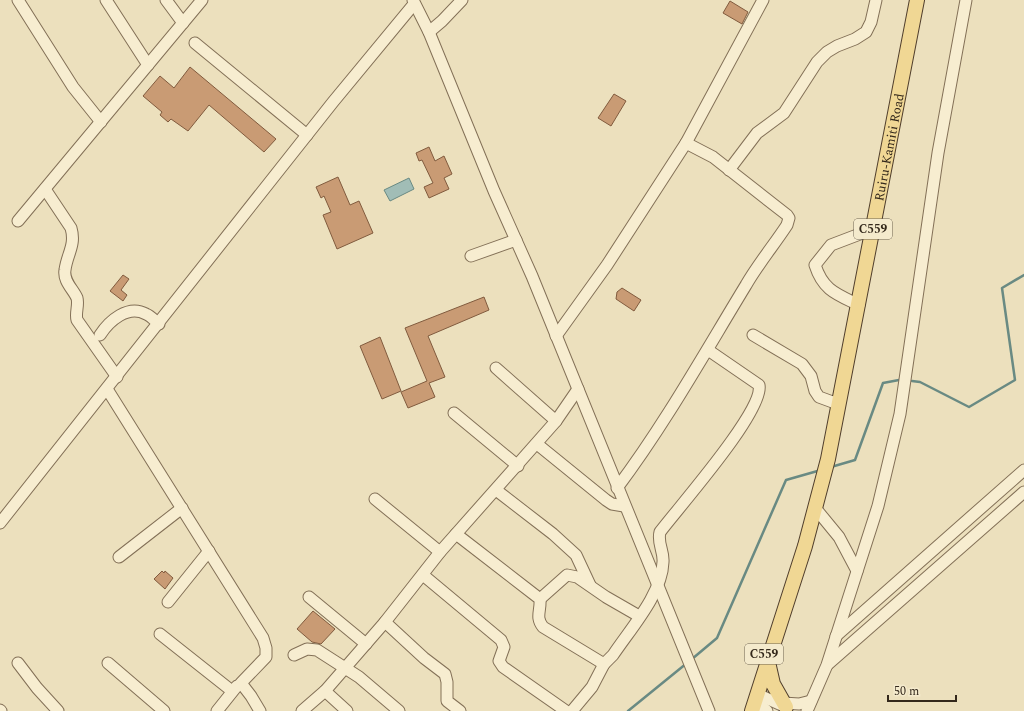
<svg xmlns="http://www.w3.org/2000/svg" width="1024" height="711" viewBox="0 0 1024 711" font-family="Spectral,serif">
<rect width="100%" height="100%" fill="#ece0bd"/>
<polygon fill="#a1bdb6" stroke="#698a83" points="409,178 414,189 390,201 384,190"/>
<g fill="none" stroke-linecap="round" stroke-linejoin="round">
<g stroke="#698a83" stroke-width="2.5">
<polyline points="912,381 920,382 969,407 1015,380 1002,288 1024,275"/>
<polyline points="831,467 855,460 883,383 899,380"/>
<polyline points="692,659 717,638 786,480 821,470"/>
<polyline points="628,711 687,663"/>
</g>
</g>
<g fill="#c99b74" stroke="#815b3e">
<polygon points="730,1 748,12 742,24 723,13"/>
<polygon points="190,67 276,139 264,152 209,105 188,131 171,119 168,122 160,115 162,112 143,96 160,76 174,88"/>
<polygon points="614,94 626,101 611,126 598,118"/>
<polygon points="429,147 435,161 444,156 452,174 444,178 449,189 429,198 424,187 433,183 422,160 419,161 416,153"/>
<polygon points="338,177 350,205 359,201 373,233 337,249 323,215 331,212 324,196 321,198 316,187"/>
<polygon points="123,275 129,279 121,290 127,295 123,301 110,291"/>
<polygon points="622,288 641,300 634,311 616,299 617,292"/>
<polygon points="484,297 489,310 428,336 445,377 429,383 435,397 408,408 401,392 427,381 405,328"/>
<polygon points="380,337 401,391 382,399 360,346"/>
<polygon points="162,571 164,573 165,571 173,578 165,589 154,579"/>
<polygon points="313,611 335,629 321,644 312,642 297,629"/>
</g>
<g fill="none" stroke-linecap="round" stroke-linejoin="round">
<defs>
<g id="minor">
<polyline points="18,0 73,87 101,122"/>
<polyline points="106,0 148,65"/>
<polyline points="166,0 183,23"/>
<polyline points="413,0 429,32 494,191 532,276 709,711"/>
<polyline points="429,32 442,21 462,0"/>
<polyline points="195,43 307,135"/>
<polyline points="686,143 763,0"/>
<polyline points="729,170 757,133 784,113 817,62 827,52 837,46 855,39 866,32 871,22 876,0"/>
<path d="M45 189 71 228C76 245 67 254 65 270 63 281 73 289 77 298 79 305 75 313 77 320L117 377"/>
<polyline points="18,221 202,0"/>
<polyline points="471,256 516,240"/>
<path d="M859 305C836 294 823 290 815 265L831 245 873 229"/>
<path d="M100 335C109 321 128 304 146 314 151 316 155 321 159 324"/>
<polyline points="753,335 802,364 811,376 815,391 819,397 838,404"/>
<path d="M556 336 607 265 686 143 713 157 787 215 789 218 787 225C774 245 758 264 746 285 704 354 665 424 617 488"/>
<polyline points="496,368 556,421"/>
<polyline points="107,389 263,638 266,648 266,657 241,683 251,696 260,711"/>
<polyline points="454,413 518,466"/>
<polyline points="537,444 606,500 612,504 624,506"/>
<polyline points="496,490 553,534 576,555 590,585"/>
<polyline points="375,499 440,552"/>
<polyline points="816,509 839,537 857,571"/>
<polyline points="0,523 333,102 414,4"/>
<path d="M456 534 540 599C541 611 535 617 543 627L604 664 613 655C631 628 662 594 663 562 664 551 657 543 660 532 678 508 765 410 759 385L708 350"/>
<polyline points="119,557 182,508"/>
<polyline points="423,575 501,640 504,647 499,661 503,667 566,711"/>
<polyline points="309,597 366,644"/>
<polyline points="540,599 567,575 577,577 606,597 639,616"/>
<polyline points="168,602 209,551"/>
<polyline points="385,622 424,658 445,674 447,682 447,701 460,711"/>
<polyline points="160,634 232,691"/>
<polyline points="836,636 1024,470"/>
<polyline points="294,655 307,649 317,650 359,677 399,711"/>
<polyline points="18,663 37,688 58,711"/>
<polyline points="108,663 164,711"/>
<polyline points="828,664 1024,492"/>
<polyline points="325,691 347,711"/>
<polyline points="757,694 786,707"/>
<polyline points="755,700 767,711"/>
<polyline points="783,703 799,704 811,701"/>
<polyline points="0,710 1,711"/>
<polyline points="217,711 237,686"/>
<polyline points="302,711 325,691 385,622 440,552 556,421 578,389"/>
<polyline points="572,711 592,687 604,664"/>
<polyline points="807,711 827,665 878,506 900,414 938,153 966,0"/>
</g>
<g id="major">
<polyline points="768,662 773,684 786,707"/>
<path id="s1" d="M752 711 805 546 828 459 917 0"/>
</g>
</defs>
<use href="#minor" stroke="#837057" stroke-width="13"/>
<use href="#major" stroke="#503e2c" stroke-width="16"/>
<use href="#minor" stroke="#f7edd0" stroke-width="11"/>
<use href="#major" stroke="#f0d794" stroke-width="14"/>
</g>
<g text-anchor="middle" stroke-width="3" stroke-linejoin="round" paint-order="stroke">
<g fill="#f4eacc" stroke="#6d6250" stroke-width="1">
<rect x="854" y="219" width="38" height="20" rx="3"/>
<rect x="745" y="644" width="38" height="20" rx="3"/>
</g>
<g font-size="12" font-weight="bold" fill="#33281b">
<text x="873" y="233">C559</text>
<text x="764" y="658">C559</text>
</g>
<g font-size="13" fill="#33281b" stroke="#f4eacc">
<text dy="5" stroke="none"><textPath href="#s1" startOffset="581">Ruiru-Kamiti Road</textPath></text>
</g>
</g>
<path d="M888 695v6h68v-6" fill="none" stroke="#33281b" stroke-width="2"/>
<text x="894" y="695" font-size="12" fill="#33281b" stroke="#f4eacc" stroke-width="3" paint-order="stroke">50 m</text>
</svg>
